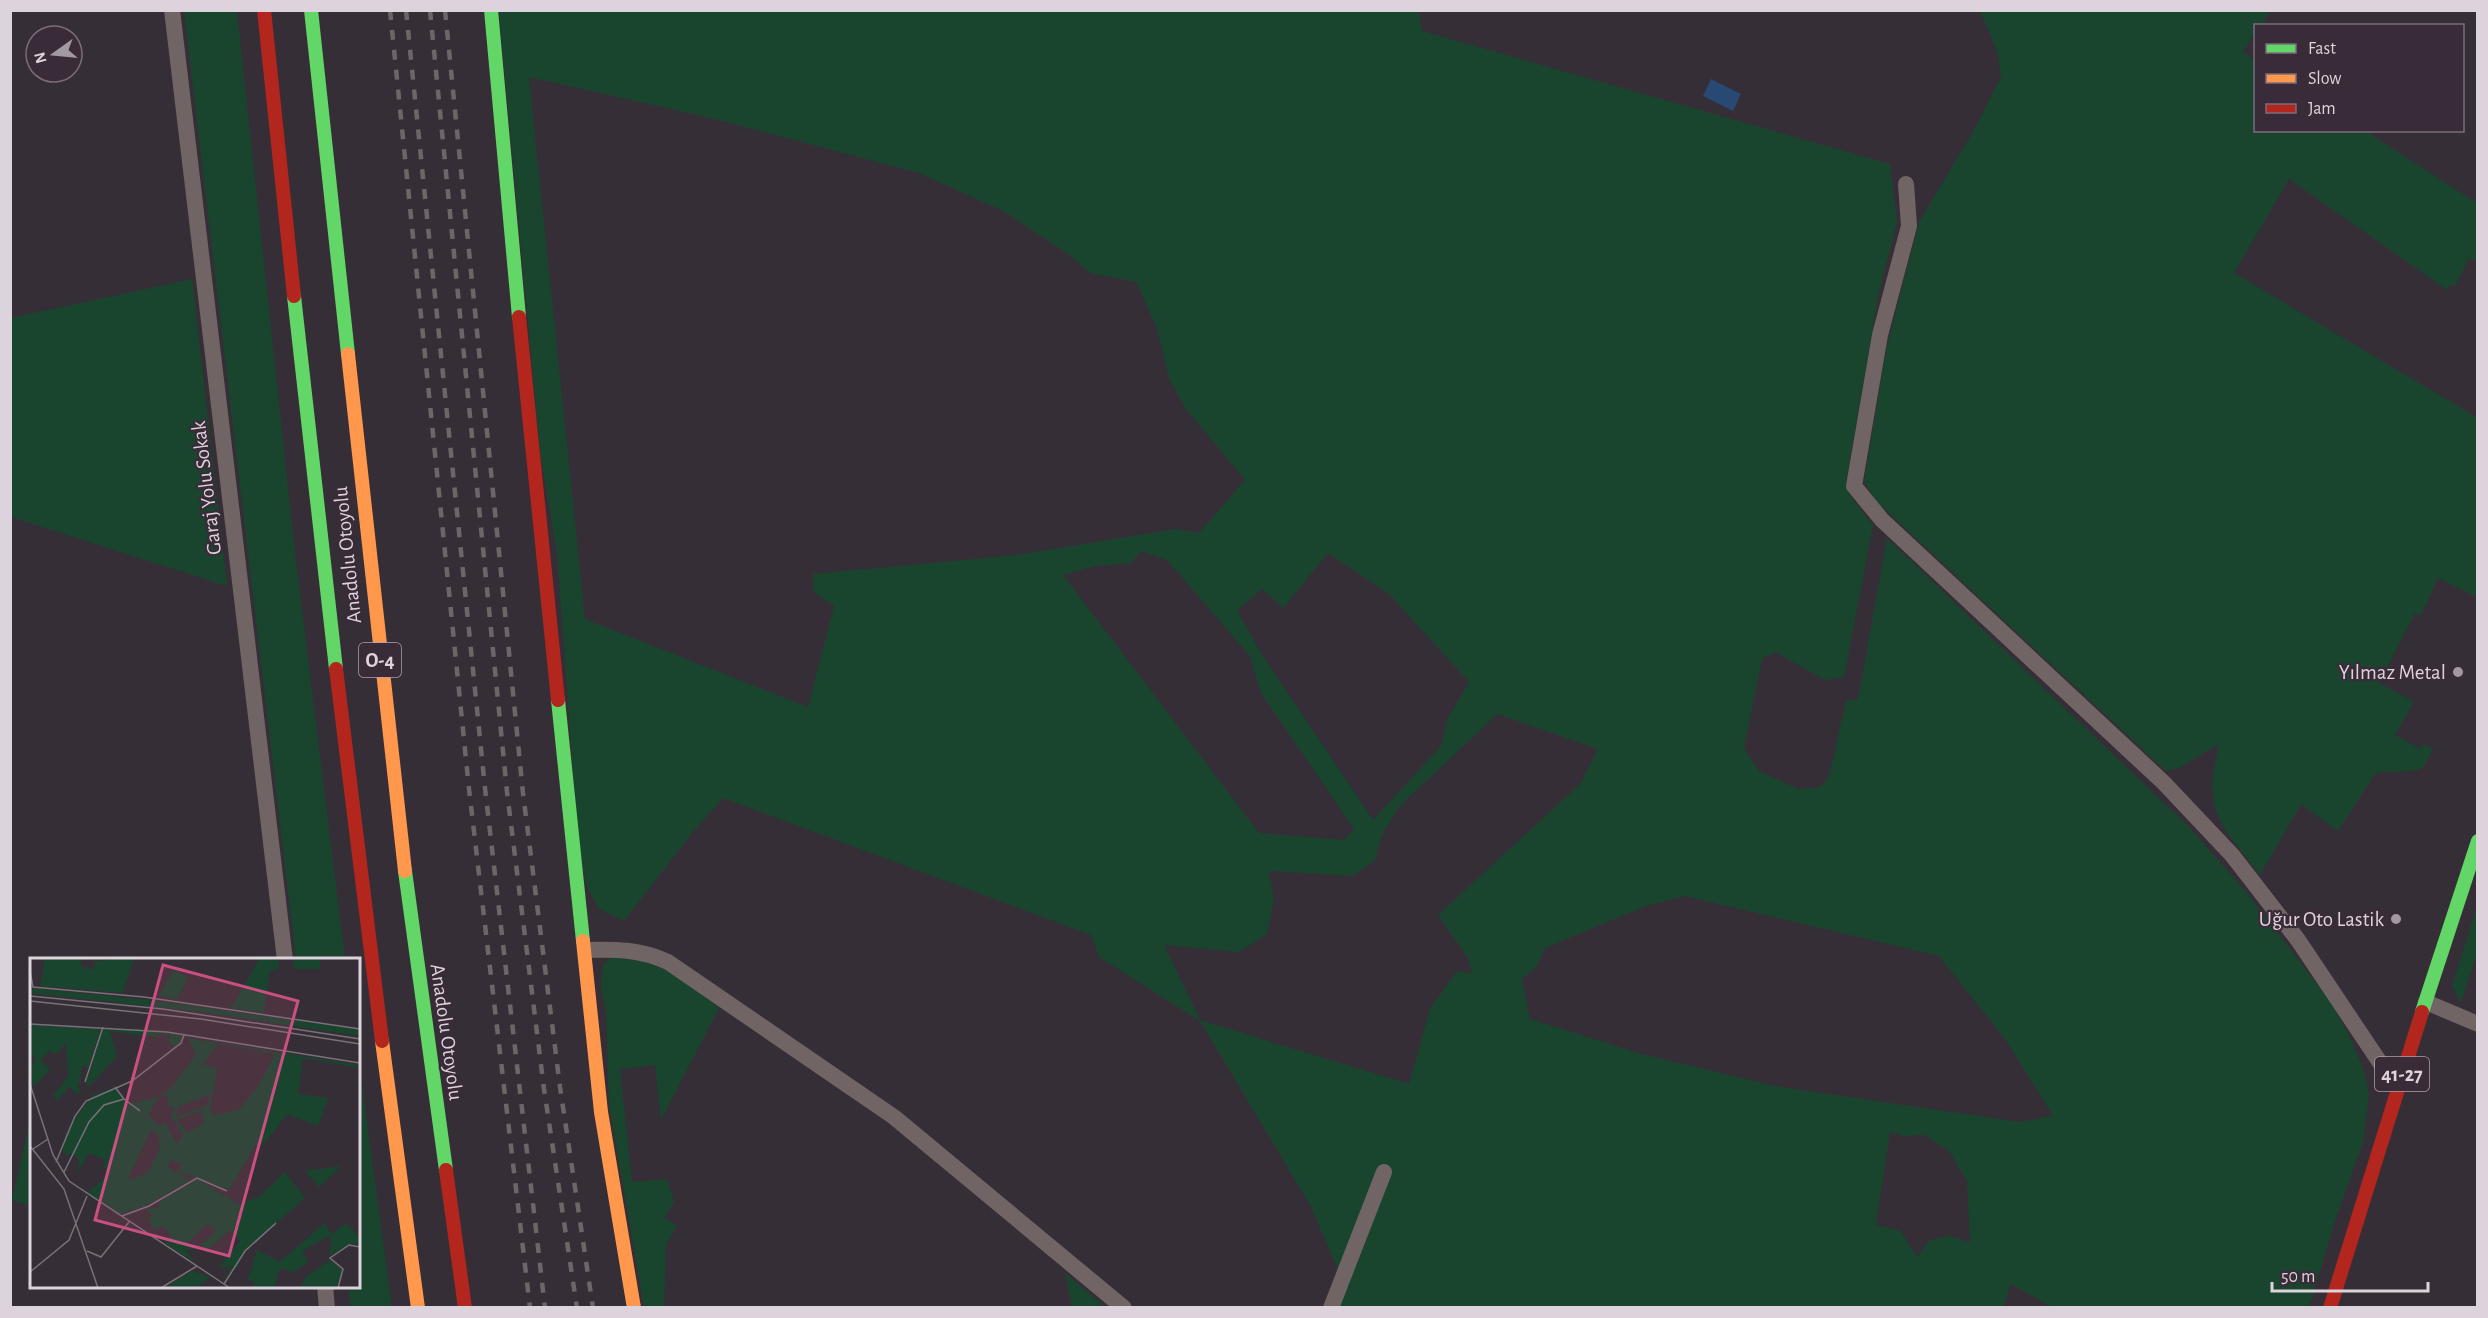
<svg xmlns="http://www.w3.org/2000/svg" width="2488" height="1318" viewBox="0 0 2488 1318" font-family="'Alegreya Sans',sans-serif">
<rect width="100%" height="100%" fill="#362e36"/>
<g fill="#19452f" fill-rule="evenodd">
<polygon points="184,11 237,11 295,553 345,959 296,959"/>
<path d="M499 11H1419L1422 31 1890 164 1897 222 1879 292 1846 481 1851 497 1873 525 1844 677 1825 680 1775 652 1762 659 1744 748 1759 771 1799 789 1820 787 1829 777 1846 701 1858 699 1887 538 2187 825 2244 889 2329 1000 2349 1035 2364 1070 2369 1094 2363 1142 2335 1221 2309 1307H2052L2011 1284 2003 1308 1331 1307 1343 1281 1310 1205 1200 1021 1099 957 1091 935 723 798 692 833 624 921 599 909 587 887 578 840 557 553 540 451ZM529 77 719 120 919 173 1005 212 1068 254 1090 273 1136 282 1157 328 1169 379 1186 409 1245 480 1199 533 1176 529 1017 555 813 574V591L834 606 808 707 585 619ZM1141 551 1167 560 1250 656 1261 693 1354 829 1344 840 1259 833 1063 575 1095 566 1131 563ZM1328 553 1389 594 1469 682 1447 720 1441 746 1373 820 1261 653 1237 610 1262 589 1283 608ZM1497 714 1598 749 1580 784 1438 915 1468 958 1472 973 1457 971 1430 1009 1409 1084 1200 1020 1164 945 1239 952 1267 934 1274 900 1269 871 1353 876 1375 860 1382 835 1399 807ZM1685 896 1939 956 2005 1039 2053 1116 2020 1122 1775 1086 1642 1054 1530 1019 1522 979 1537 966 1545 948 1646 906ZM1890 1132 1903 1136 1924 1135 1949 1151 1967 1181 1970 1242 1949 1236 1930 1240 1917 1257 1901 1231 1876 1225Z"/>
<path d="M1980 11H2271L2261 25 2256 26 2255 33 2243 52 2255 60 2256 130 2365 131 2477 203V262L2469 258 2455 286 2450 284 2447 290 2289 179 2234 273 2478 418 2477 597 2438 578 2421 615 2415 613 2379 683 2414 702 2395 735 2420 749 2423 744 2433 749 2423 768C2408 774 2391 769 2375 774L2338 831 2301 804 2260 875C2220 823 2202 813 2219 745 2197 754 2190 767 2166 771L1877 502 1864 481 1887 346 1919 222 1974 130 2001 77 1997 51Z"/>
<polygon points="192,279 227,586 11,517 11,318"/>
<polygon points="2477,906 2477,953 2461,1002 2452,986"/>
<polygon points="632,957 672,972 719,1008 661,1120 655,1065 620,1069 632,1182 667,1179 674,1202 664,1217 677,1226 666,1244 664,1307 644,1307 609,1104 606,1010 601,988 602,966 611,958"/>
<polygon points="359,1060 362,1087 392,1307 351,1307 348,1287 358,1286"/>
<polygon points="31,1117 31,1206 12,1200"/>
<polygon points="1065,1273 1105,1307 1072,1307"/>
</g>
<polygon fill="#294975" points="1711,79 1741,94 1733,111 1703,96"/>
<g fill="none" stroke-linecap="round" stroke-linejoin="round">
<g stroke="#706564" stroke-width="16">
<polyline points="172,10 285,960"/>
<polyline points="1906,184 1909,226 1880,335 1854,486 1882,520 2164,783 2232,855 2298,940 2397,1088"/>
<path d="M585 950C615 949 640 949 668 962L894 1117 1124 1308"/>
<polyline points="2426,1002 2478,1024"/>
<polyline points="325,1286 327,1308"/>
<polyline points="1331,1308 1384,1172"/>
</g>
<g stroke="#63d668" stroke-width="14">
<polyline points="311,10 348,354"/>
<polyline points="491,10 519,317"/>
<polyline points="294,296 336,669"/>
<polyline points="558,700 583,941"/>
<polyline points="405,871 446,1170"/>
<polyline points="2422,1012 2478,841"/>
</g>
<g stroke="#ff974d" stroke-width="14">
<polyline points="348,354 405,871"/>
<polyline points="583,941 601,1112 634,1308"/>
<polyline points="382,1041 418,1308"/>
</g>
<g stroke="#b3261e" stroke-width="14">
<polyline points="264,10 294,296"/>
<polyline points="519,317 558,700"/>
<polyline points="336,669 382,1041"/>
<polyline points="446,1170 465,1308"/>
<polyline points="2330,1308 2422,1012"/>
</g>
<g stroke="#6d6567" stroke-width="4.5" stroke-dasharray="10 10" stroke-linecap="butt">
<polyline points="390,10 469,789 530,1308"/>
<polyline points="406,10 485,788 545,1308"/>
<polyline points="430,10 507,792 544,1089 577,1308"/>
<polyline points="445,10 523,793 560,1087 593,1308"/>
</g>
</g>
<g fill="#a399a2" stroke="#3a2b39" stroke-width="2">
<circle cx="2458" cy="672" r="6"/>
<circle cx="2396" cy="919" r="6"/>
</g>
<g text-anchor="middle" stroke-width="4.5" stroke-linejoin="round" paint-order="stroke">
<g fill="#3a2b39" stroke="#aca1ab" stroke-width="1.5">
<rect x="359" y="643" width="42" height="34" rx="4.5"/>
<rect x="2375" y="1057" width="54" height="34" rx="4.5"/>
</g>
<g font-size="20" font-weight="bold" fill="#ddd3dc">
<text x="380" y="667">O-4</text>
<text x="2402" y="1081">41-27</text>
</g>
<g font-size="21" fill="#ddd3dc" stroke="#3a2b39">
<text transform="translate(206 488) rotate(-97)" y="7">Garaj Yolu Sokak</text>
<text transform="translate(347 555) rotate(-96)" y="7">Anadolu Otoyolu</text>
<text transform="translate(447 1032) rotate(82)" y="7">Anadolu Otoyolu</text>
</g>
<g font-size="21" fill="#ddd3dc" stroke="#3a2b39" text-anchor="end">
<text x="2446" y="679">Yılmaz Metal</text>
<text x="2384" y="926">Uğur Oto Lastik</text>
</g>
</g>
<g transform="translate(30 958)">
<rect width="330" height="330" fill="#362e36"/>
<path d="M15 0H52L51 8 64 12 65 3 104 0 93 35 10 28ZM230 0H249L248 11 240 12 234 55 201 50ZM263 0H290V11H264ZM144 12 158 19 147 42 129 37ZM3 30 144 45 330 72V78L171 54 0 35ZM0 67 71 71 58 110 53 108 50 114 53 115 48 121 52 122 47 129 52 133 48 136 39 129 27 142 23 138 38 118 36 85 27 96 19 93 11 102 20 112 3 129 0 106 5 105 4 98H0ZM73 70 138 75 152 78V82L145 89 135 80 140 81 141 77 130 76 126 79 80 73 87 98 59 129 56 125ZM158 80 330 107V110L273 100 268 136 298 140 288 168 257 156 235 185 225 188 199 232 148 213 152 206 140 202 138 209 161 222 115 248 91 256 57 235 81 214 73 209 76 202 59 195 48 215 49 201 40 195 37 198 31 190 40 167 63 137 85 129 100 146 130 138 142 129 166 96ZM188 86 245 96 225 133 208 152 185 157 180 151 187 111 173 106ZM139 137 137 147 144 150 141 158 153 177 147 186 135 165 128 167 118 157 130 138ZM180 137 178 147 146 159 148 149ZM171 153 174 164 158 175 146 162ZM121 172 128 176 130 191 117 215 97 223ZM311 208 289 229 275 213ZM255 214 275 240 215 292 208 308 192 322 202 309H189L210 283 201 272 176 293 171 286 186 273 178 265 157 285 162 286 164 291 155 292 166 305 135 285 141 277 133 268 124 272 118 260 122 257 116 251 130 249 129 244 167 221 208 246 229 239ZM294 265 302 276 316 265 329 279V287L320 286 300 298 301 277 272 293 278 304 263 314 250 310 244 330H222L224 324 218 322 227 292 250 304ZM300 302 312 312 307 330H269L277 318ZM162 313 180 319 166 330H135Z" fill="#19452f" fill-rule="evenodd"/>
<path fill="none" stroke="#797078" stroke-width="1.5" d="M0 13 3 29 114 39 330 71M0 38 133 51 330 81M0 43 171 61 330 86M0 66 137 74 330 105M55 124 73 69M0 126 23 197 39 223 200 330M94 141 110 153M0 188 34 231 68 330M3 191 18 181M26 204 45 158 56 143 102 123 151 85 154 77M34 214 59 164 74 147 94 141 85 129M92 258 119 248 167 220 197 233M57 293 71 299 99 264M0 314 39 282 57 238M194 326 215 293 246 265M131 330 167 308M308 330 313 311 300 300 319 287 330 289"/>
<path fill="#ca5082" fill-opacity="0.15" stroke="#ca5082" stroke-width="3" d="M133 7 268 43 199 298 65 262Z"/>
<rect width="330" height="330" fill="none" stroke="#ddd3dc" stroke-width="3"/>
</g>
<rect width="2488" height="1318" fill="none" stroke="#ddd3dc" stroke-width="24"/>
<rect x="2254" y="24" width="210" height="108" fill="#3a2b39" stroke="#7b6e7a" stroke-width="1.5"/>
<rect x="2266" y="44" width="30" height="9" fill="#63d668" stroke="#7b6e7a" stroke-width="1.5"/>
<text x="2308" y="54" font-size="18" fill="#ddd3dc">Fast</text>
<rect x="2266" y="74" width="30" height="9" fill="#ff974d" stroke="#7b6e7a" stroke-width="1.5"/>
<text x="2308" y="84" font-size="18" fill="#ddd3dc">Slow</text>
<rect x="2266" y="104" width="30" height="9" fill="#b3261e" stroke="#7b6e7a" stroke-width="1.5"/>
<text x="2308" y="114" font-size="18" fill="#ddd3dc">Jam</text>
<g transform="translate(54 54) rotate(255)"><circle r="28" fill="#3a2b39" stroke="#7b6e7a" stroke-width="1.5"/>
<path d="M0-4.5L10 22L0 15L-10 22Z" fill="#a399a2"/>
<text y="-9" font-size="16" font-weight="bold" text-anchor="middle" fill="#ddd3dc">N</text>
</g>
<path d="M2272 1282v9h156v-9" fill="none" stroke="#ddd3dc" stroke-width="3"/>
<text x="2281" y="1282" font-size="18" fill="#ddd3dc" stroke="#3a2b39" stroke-width="4.5" paint-order="stroke">50 m</text>
</svg>
